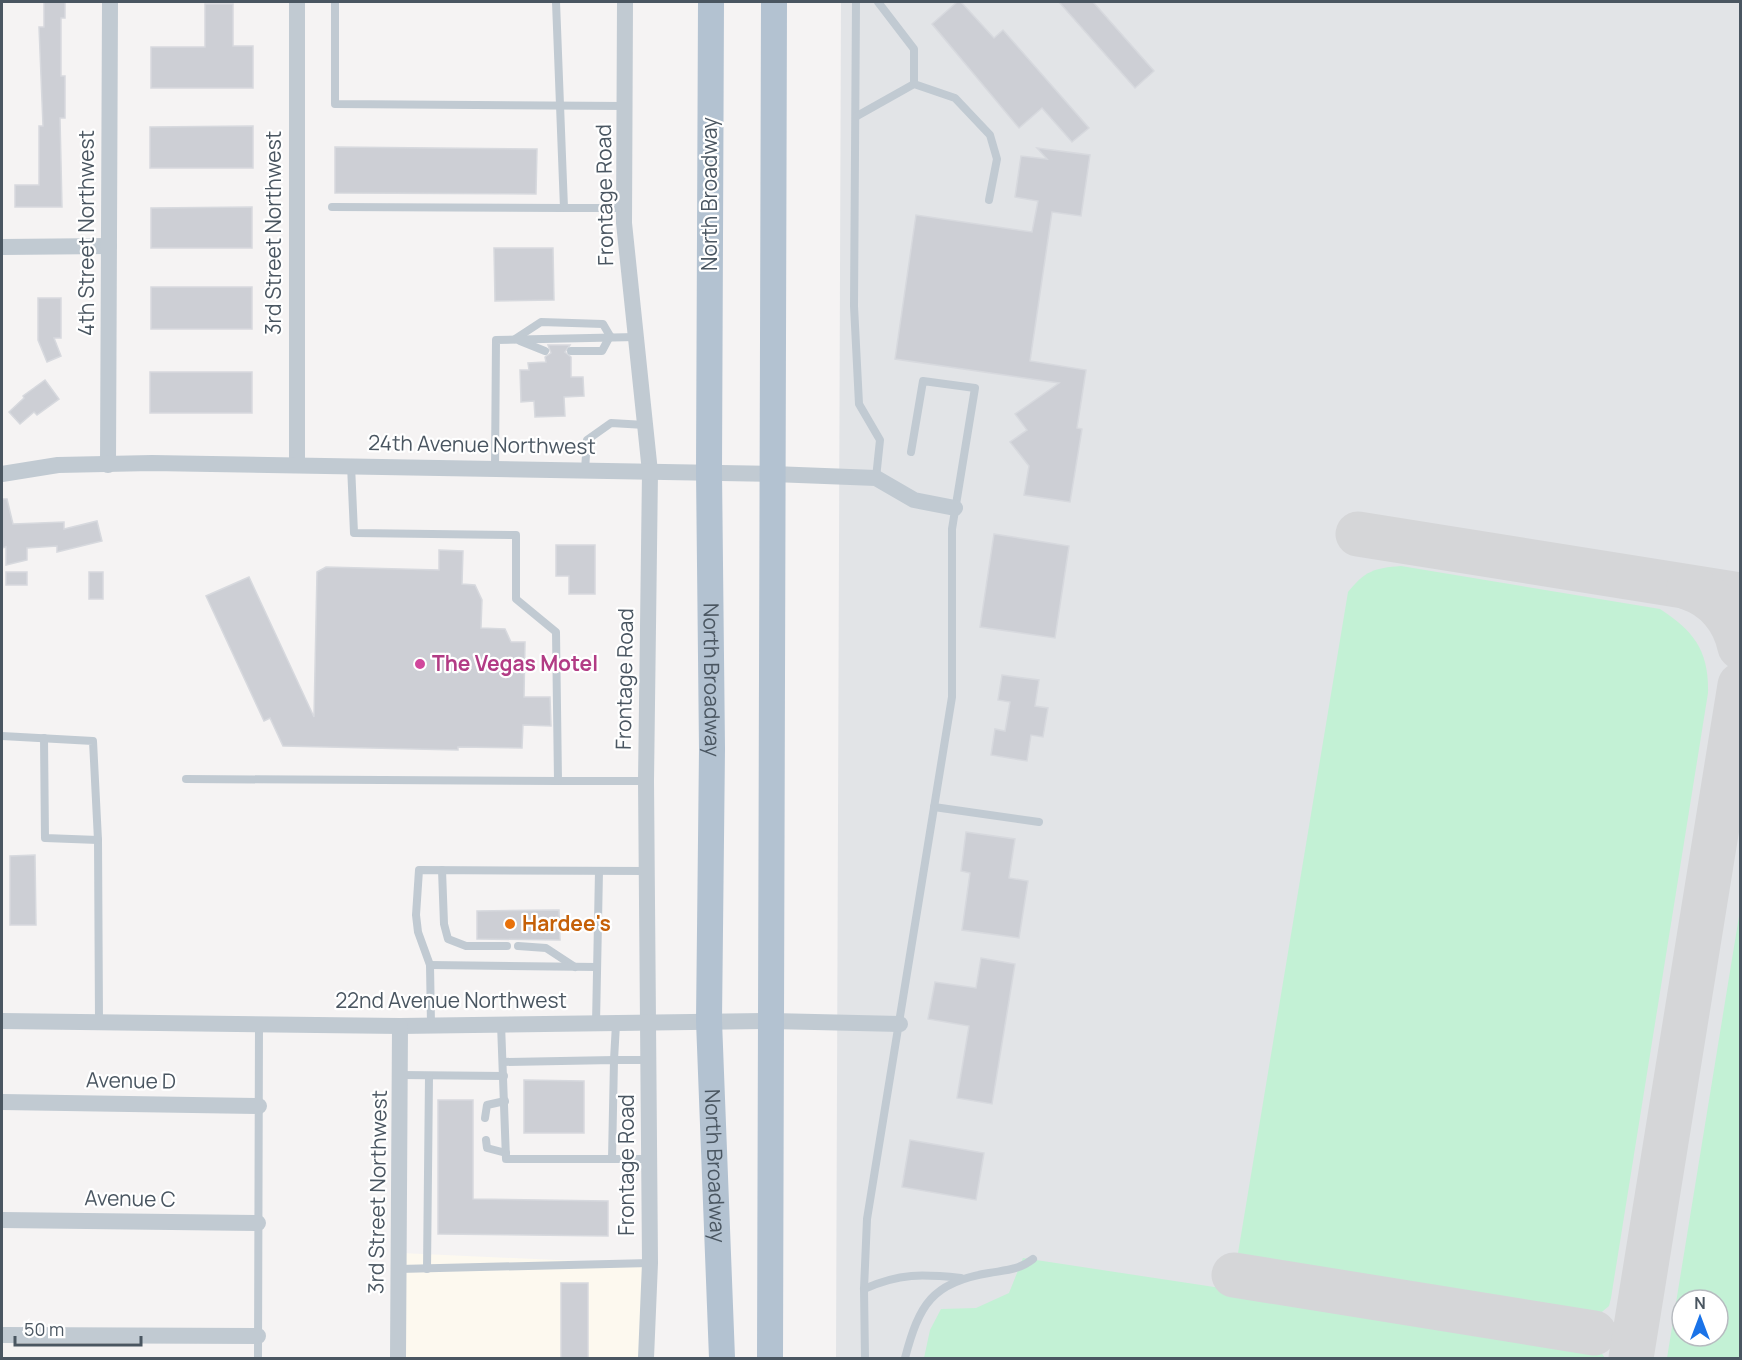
<svg xmlns="http://www.w3.org/2000/svg" width="1742" height="1360" viewBox="0 0 1742 1360" font-family="Manrope,sans-serif">
<rect width="100%" height="100%" fill="#f5f3f3"/>
<polygon fill="#fdf9ef" points="401,1253 643,1264 642,1358 399,1358"/>
<path fill="#e2e4e7" fill-rule="evenodd" d="M841 2H1740V1358H836ZM1682 1300H1718V1336H1682Z"/>
<g fill="#c3f1d5" fill-rule="evenodd">
<path d="M1401 566 1660 609C1694 631 1709 651 1708 693L1611 1298 1609 1306 1597 1316 1237 1259 1348 592C1365 571 1374 568 1401 566Z"/>
<path d="M1740 910V1358H1667ZM1682 1300H1718V1336H1682Z"/>
<polygon points="1023,1258 1596,1345 1605,1358 924,1358 930,1330 941,1309 976,1308 1009,1293"/>
</g>
<g fill="none" stroke-linecap="round" stroke-linejoin="round">
<g stroke="#d5d6d8" stroke-width="45">
<polyline points="1358,534 1740,595"/>
<path d="M1689 588C1716 597 1734 619 1740 647"/>
<polyline points="1234,1275 1594,1333"/>
<polyline points="1631,1358 1740,685"/>
</g>
</g>
<g fill="#cdcfd5" stroke="#d7d9de" stroke-width="1.5">
<polygon points="44,2 65,2 65,18 61,18 61,76 65,76 65,118 60,118 62,207 15,207 15,185 39,185 39,126 43,126 39,27 44,27"/>
<polygon points="957,2 961,2 994,38 1003,30 1089,128 1072,142 1042,108 1019,128 932,24"/>
<polygon points="1059,2 1093,2 1154,71 1135,88"/>
<polygon points="205,4 233,4 233,46 253,46 253,88 151,88 151,47 205,47"/>
<polygon points="253,126 253,168 150,168 150,127"/>
<polygon points="335,147 537,149 536,194 335,193"/>
<polygon points="1037,148 1090,155 1081,216 1052,212 1030,361 1086,370 1077,428 1082,429 1070,502 1024,495 1029,466 1010,442 1027,430 1015,414 1059,383 895,359 916,215 1032,232 1038,201 1015,197 1021,156 1047,159"/>
<polygon points="252,207 252,248 151,248 151,208"/>
<polygon points="494,248 553,248 554,300 495,301"/>
<rect x="151" y="287" width="101" height="42"/>
<polygon points="38,298 61,298 61,338 54,338 61,356 47,362 38,340"/>
<polygon points="548,345 570,345 565,352 571,357 571,377 583,377 584,396 564,397 565,416 535,417 534,401 521,402 520,370 529,370 528,363 546,362 545,357 551,353"/>
<rect x="150" y="372" width="102" height="41"/>
<polygon points="45,380 59,399 37,415 34,412 20,424 9,412 24,398 23,396"/>
<polygon points="2,499 7,499 13,524 64,522 64,529 97,521 102,541 57,552 57,546 27,548 27,560 6,565 6,547 2,548"/>
<polygon points="994,534 1069,546 1055,638 980,627"/>
<polygon points="556,545 595,545 595,594 569,594 569,576 556,576"/>
<polygon points="439,550 463,551 462,584 475,585 482,600 481,628 505,629 511,642 525,642 524,697 550,697 551,726 523,725 522,748 458,747 458,750 283,746 270,718 264,721 206,596 249,577 314,717 317,572 326,567 439,570"/>
<rect x="6" y="572" width="21" height="13"/>
<rect x="89" y="572" width="14" height="27"/>
<polygon points="1002,675 1039,680 1035,706 1048,708 1043,737 1031,735 1027,761 991,755 995,729 1005,731 1010,702 998,700"/>
<polygon points="966,832 1015,839 1009,878 1028,881 1019,938 962,930 970,873 961,871"/>
<polygon points="35,855 36,925 10,925 10,856"/>
<polygon points="559,910 560,940 477,939 477,911"/>
<polygon points="981,958 1015,964 992,1104 957,1098 969,1026 928,1019 935,982 976,988"/>
<polygon points="524,1080 584,1081 584,1133 524,1133"/>
<polygon points="438,1100 473,1100 473,1199 608,1201 608,1236 438,1234"/>
<polygon points="910,1140 984,1153 976,1200 902,1187"/>
<rect x="561" y="1283" width="27" height="76"/>
</g>
<g fill="none" stroke-linecap="round" stroke-linejoin="round">
<g stroke="#c1cad2" stroke-width="8">
<polyline points="335,2 335,104 625,106"/>
<polyline points="856,2 854,306 859,404 880,440 876,478"/>
<polyline points="878,2 914,49 914,84"/>
<polyline points="857,116 914,84 955,98 990,135 997,159 989,200"/>
<polyline points="332,207 564,208 556,2"/>
<polyline points="564,208 624,208"/>
<polyline points="515,339 541,322 603,324 610,336"/>
<polyline points="520,341 545,351"/>
<polyline points="571,351 602,351 610,336"/>
<polyline points="351,465 354,533 516,535 516,599 556,632 558,781 646,781"/>
<polyline points="495,468 496,340 636,337"/>
<polyline points="585,470 587,440 611,423 645,425"/>
<polyline points="2,736 93,741 98,840 99,1020"/>
<polyline points="44,738 45,838 98,840"/>
<polyline points="186,779 558,781"/>
<polyline points="934,807 1039,822"/>
<polyline points="442,870 444,924 448,939 466,946 507,946"/>
<polyline points="518,946 546,948 575,967"/>
<polyline points="430,965 597,967"/>
<polyline points="431,1024 430,965 418,932 416,915 419,870 647,871"/>
<polyline points="501,1024 506,1159 649,1159"/>
<polyline points="596,1024 599,871"/>
<polyline points="616,1024 614,1060 648,1060"/>
<polyline points="503,1062 614,1060 612,1159"/>
<polyline points="401,1075 504,1076"/>
<polyline points="485,1118 487,1105 505,1101"/>
<polyline points="486,1140 487,1148 506,1153"/>
<polyline points="399,1269 650,1263"/>
<polyline points="427,1269 429,1077"/>
<path d="M864 1289C900 1273 922 1274 961 1278"/>
<polyline points="258,1358 259,1023"/>
<polyline points="865,1358 864,1289 867,1219 952,697 952,529 975,388 923,381 911,452"/>
<path d="M905 1358C919 1305 932 1282 989 1273 1006 1270 1019 1270 1033 1259"/>
</g>
<g stroke="#c1cad2" stroke-width="16">
<polyline points="297,2 297,465"/>
<polyline points="625,2 624,223 650,472 646,781 650,1263 646,1358"/>
<polyline points="2,247 109,246"/>
<polyline points="108,465 110,2"/>
<polyline points="2,474 58,465 152,463 773,474 876,478 914,500 955,508"/>
<polyline points="2,1021 400,1026 772,1021 900,1024"/>
<polyline points="2,1102 259,1106"/>
<polyline points="2,1220 258,1223"/>
<polyline points="2,1335 258,1336"/>
<polyline points="398,1358 400,1026"/>
</g>
<g stroke="#b3c2d1" stroke-width="26">
<path id="s1" d="M711 2 709 472 712 749 709 1021 722 1358"/>
<polyline points="770,1358 774,2"/>
</g>
</g>
<circle fill="#d1479c" stroke="#fff" stroke-width="2" cx="420" cy="664" r="6"/>
<circle fill="#e8710a" stroke="#fff" stroke-width="2" cx="510" cy="924" r="6"/>
<g text-anchor="middle" stroke-width="4.5" stroke-linejoin="round" paint-order="stroke">
<g font-size="21" fill="#4a5661" stroke="#fff">
<text transform="translate(710 194) rotate(-90)" y="7">North Broadway</text>
<text transform="translate(605 195) rotate(-91)" y="7">Frontage Road</text>
<text transform="translate(87 233) rotate(-90)" y="7">4th Street Northwest</text>
<text transform="translate(274 233) rotate(-90)" y="7">3rd Street Northwest</text>
<text transform="translate(482 445) rotate(1)" y="7">24th Avenue Northwest</text>
<text transform="translate(625 679) rotate(-89)" y="7">Frontage Road</text>
<text dy="7" stroke="none"><textPath href="#s1" startOffset="678">North Broadway</textPath></text>
<text x="451" y="1008">22nd Avenue Northwest</text>
<text transform="translate(131 1081) rotate(1)" y="7">Avenue D</text>
<text transform="translate(627 1165) rotate(-90)" y="7">Frontage Road</text>
<text dy="7" stroke="none"><textPath href="#s1" startOffset="1164">North Broadway</textPath></text>
<text transform="translate(378 1192) rotate(-89)" y="7">3rd Street Northwest</text>
<text transform="translate(130 1199) rotate(1)" y="7">Avenue C</text>
</g>
<g font-size="21" font-weight="bold" fill="#b23c85" stroke="#fff" text-anchor="start">
<text x="432" y="671">The Vegas Motel</text>
</g>
<g font-size="21" font-weight="bold" fill="#c56008" stroke="#fff" text-anchor="start">
<text x="522" y="931">Hardee's</text>
</g>
</g>
<rect width="1742" height="1360" fill="none" stroke="#4a5661" stroke-width="6"/>
<g transform="translate(1700 1318)"><circle r="28" fill="#ffffff" stroke="#b7bbc0" stroke-width="1.5"/>
<path d="M0-4.5L10 22L0 15L-10 22Z" fill="#1a73e8"/>
<text y="-9" font-size="16" font-weight="bold" text-anchor="middle" fill="#4a5661">N</text>
</g>
<path d="M15 1336v9h126v-9" fill="none" stroke="#4a5661" stroke-width="3"/>
<text x="24" y="1336" font-size="18" fill="#4a5661" stroke="#ffffff" stroke-width="4.5" paint-order="stroke">50 m</text>
</svg>
